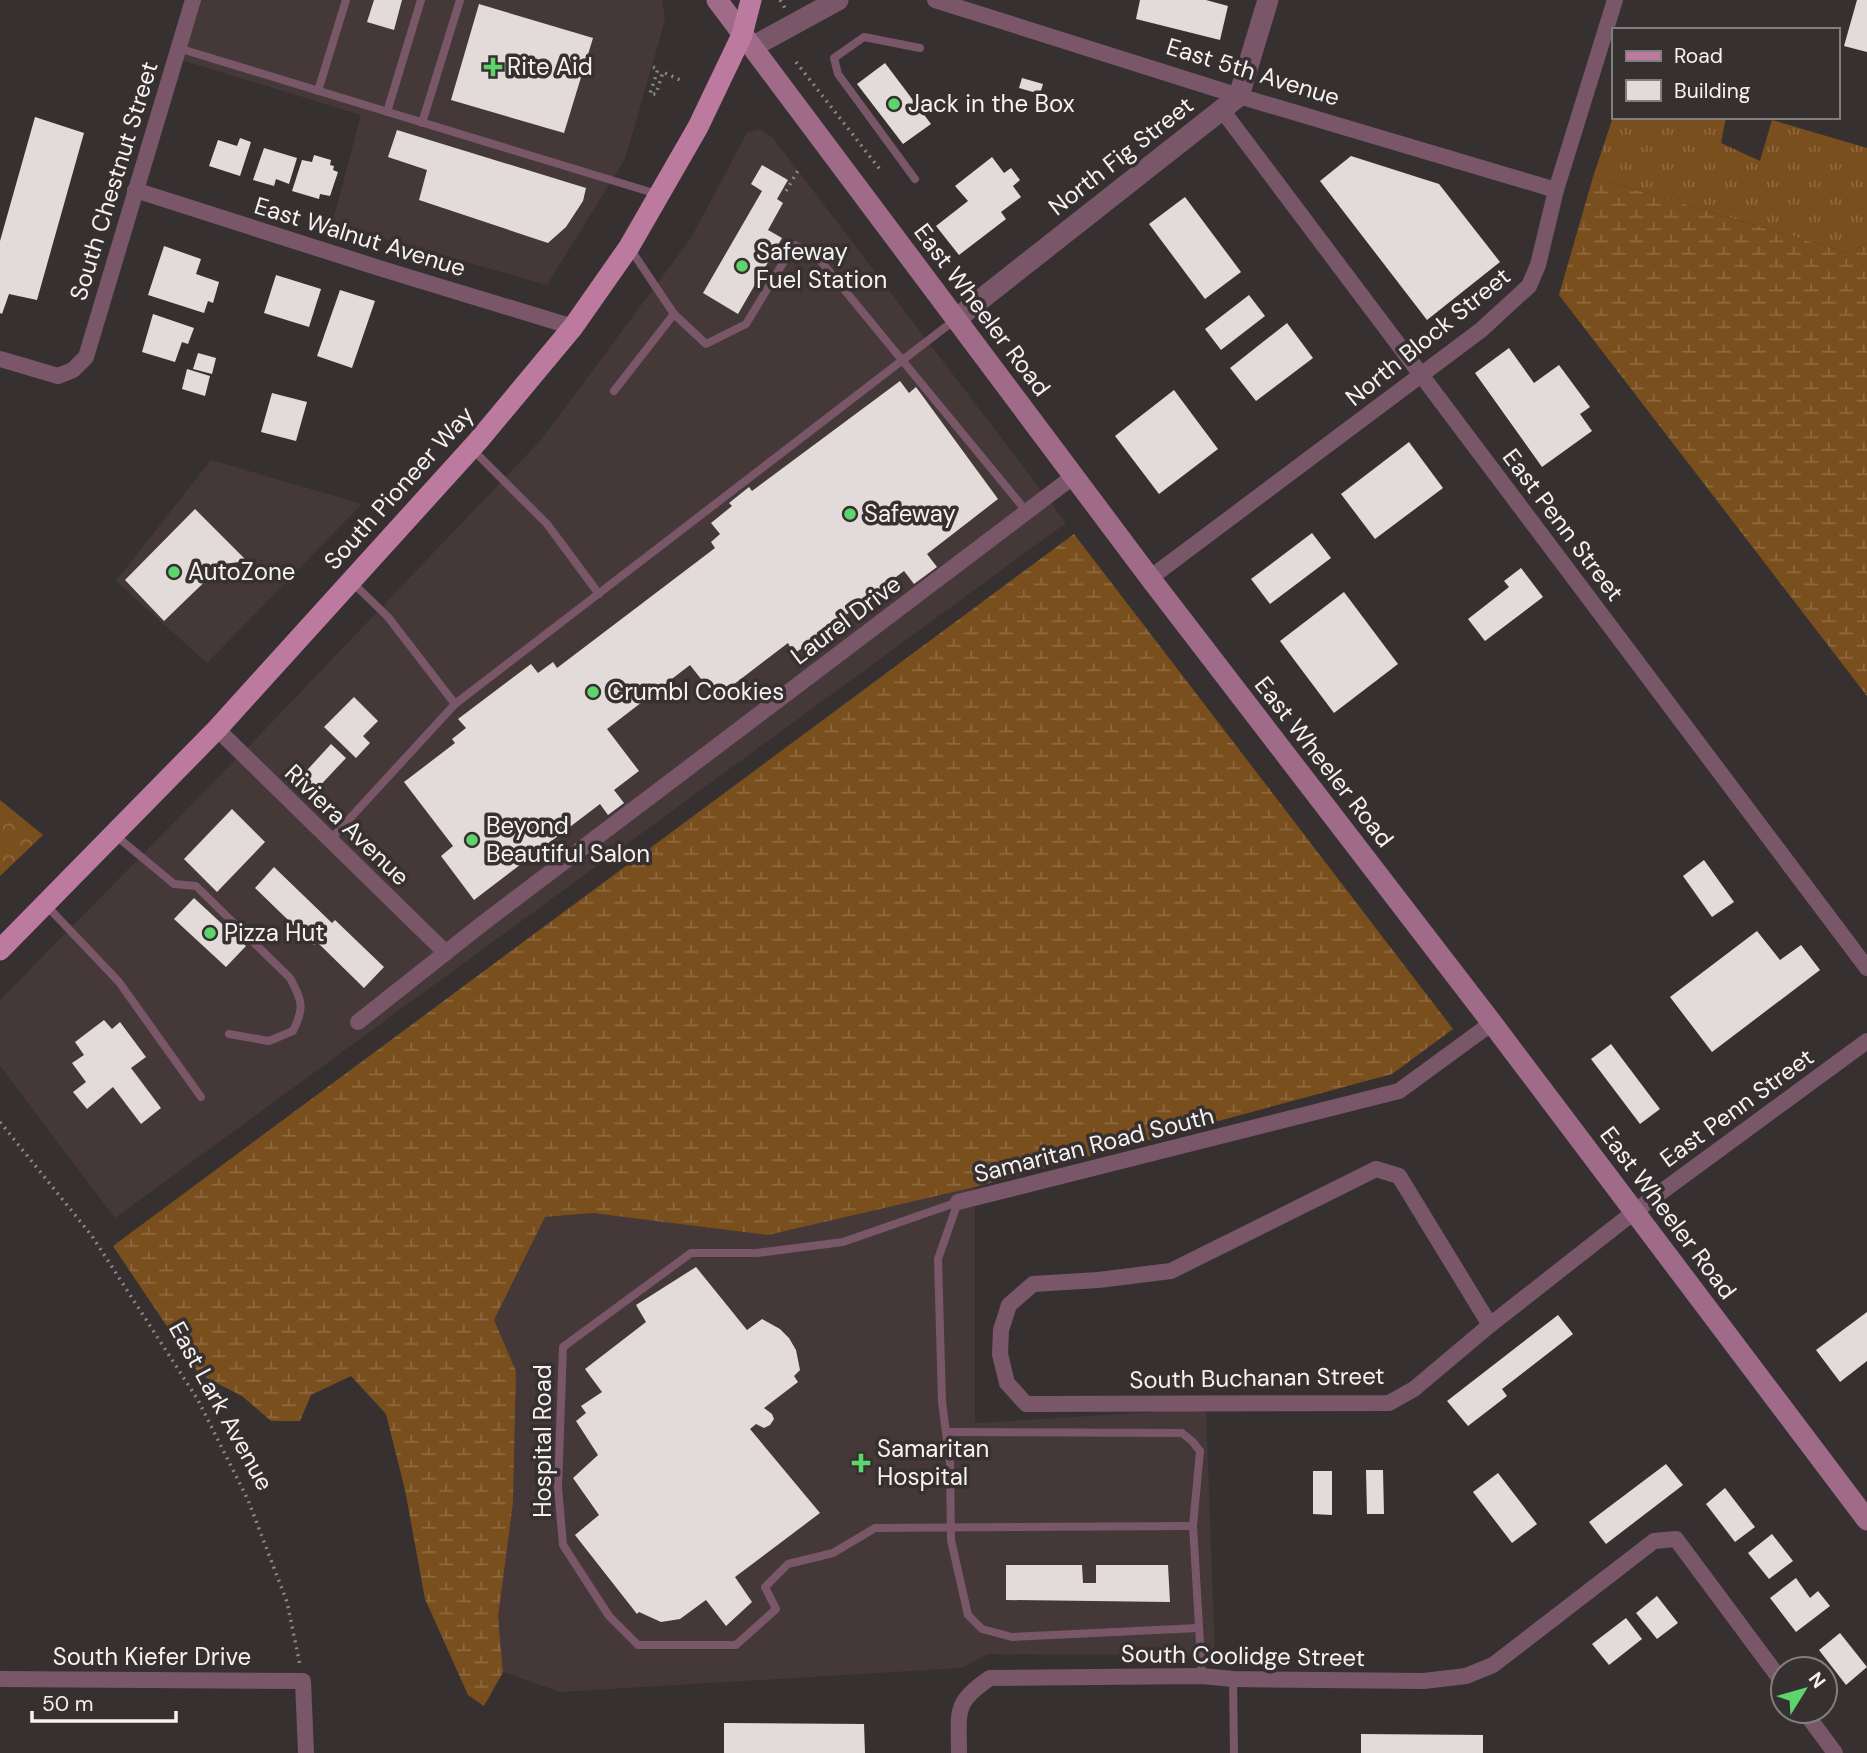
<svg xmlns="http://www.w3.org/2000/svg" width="1867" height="1753" viewBox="0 0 1867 1753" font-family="'DM Sans',sans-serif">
<defs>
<pattern id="grass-tufts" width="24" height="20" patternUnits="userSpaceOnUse" patternTransform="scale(1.75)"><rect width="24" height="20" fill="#7a4f1e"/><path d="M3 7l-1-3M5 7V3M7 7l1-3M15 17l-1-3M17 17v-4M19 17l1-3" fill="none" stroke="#8e693f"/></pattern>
<pattern id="wetland-marsh" width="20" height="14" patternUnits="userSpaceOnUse" patternTransform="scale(1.75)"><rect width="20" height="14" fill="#7a4f1e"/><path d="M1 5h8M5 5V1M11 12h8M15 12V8" fill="none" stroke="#8e693f"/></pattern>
<pattern id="park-crowns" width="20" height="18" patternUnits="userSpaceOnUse" patternTransform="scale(1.75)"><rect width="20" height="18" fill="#7a4f1e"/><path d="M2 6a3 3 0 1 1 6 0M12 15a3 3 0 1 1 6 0" fill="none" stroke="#8e693f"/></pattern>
</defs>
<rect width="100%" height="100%" fill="#373031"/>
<g fill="#453839">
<polygon points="193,0 662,0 665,20 625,159 547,285 332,224 361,115 175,58"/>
<polygon points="758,129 773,138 1066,523 115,1218 0,1066 0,1000 252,743 541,440 691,238 747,133"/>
<polygon points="211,460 362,504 207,663 116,581"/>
<polygon points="975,1187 975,1423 1206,1409 1215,1655 988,1654 961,1668 560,1692 503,1672 498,1617 513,1503 516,1372 494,1320 545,1217 592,1213 768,1235"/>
</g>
<polygon fill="url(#grass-tufts)" points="1613,117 1726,117 1721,143 1760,161 1772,120 1867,148 1867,243 1849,253 1593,177"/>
<g fill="url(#wetland-marsh)">
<polygon points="1593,177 1849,253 1867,243 1867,696 1559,295"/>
<polygon points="1074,534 1453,1029 1392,1074 975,1187 768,1235 592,1213 545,1217 494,1320 516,1371 513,1503 498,1617 503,1672 484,1706 468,1695 425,1599 405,1490 386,1414 351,1376 311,1395 300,1421 271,1421 242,1396 199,1374 113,1246"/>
</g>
<polygon fill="url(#park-crowns)" points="0,800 43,835 0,876"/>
<g fill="#e3dbd9">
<polygon points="374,0 402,0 394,30 367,22"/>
<polygon points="1140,0 1206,0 1228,6 1220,40 1136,19"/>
<polygon points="1857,0 1867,0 1867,52 1844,46"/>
<polygon points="479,4 593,38 564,133 451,100"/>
<polygon points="885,63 931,124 903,144 857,84"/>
<polygon points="1022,78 1043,84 1040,94 1019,88"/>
<polygon points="35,117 84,133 37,300 9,294 2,314 0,313 0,241"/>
<polygon points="397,130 586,188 583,201 566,227 548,243 419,200 427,170 388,157"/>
<polygon points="240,138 251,142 240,176 209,166 218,140 237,146"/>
<polygon points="264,148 297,158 289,184 276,179 274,186 253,180"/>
<polygon points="314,155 331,160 330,165 334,166 333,170 338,172 330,196 320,194 319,199 292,191 302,160 312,162"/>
<polygon points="1351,156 1439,184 1500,262 1427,320 1320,181"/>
<polygon points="992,157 1004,173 1011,168 1020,180 1013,186 1021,197 1001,212 1006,219 959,255 936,226 968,201 955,186"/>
<polygon points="762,165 788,180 777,199 783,203 768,230 782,238 738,314 703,293 762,191 751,184"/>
<polygon points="1185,197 1241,272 1205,299 1149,224"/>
<polygon points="164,246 201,259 196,274 219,282 213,303 208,301 204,313 148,295"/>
<polygon points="276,275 321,289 309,327 264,313"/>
<polygon points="340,290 375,301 352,368 317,356"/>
<polygon points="1249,295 1265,316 1221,350 1205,329"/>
<polygon points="153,314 194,328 188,344 182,342 175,362 142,352"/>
<polygon points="1287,323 1313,358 1256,401 1230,368"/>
<polygon points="1509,348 1534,383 1559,365 1590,407 1580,414 1592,431 1542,467 1475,373"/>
<polygon points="198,353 216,358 212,374 193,369"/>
<polygon points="187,369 210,376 205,396 182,389"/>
<polygon points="900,381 909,393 916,387 998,499 927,554 937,567 914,584 904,571 794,654 788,643 716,698 690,665 607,729 639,771 614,790 624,803 608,815 600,804 474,900 441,856 453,846 404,782 455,743 452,739 466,728 458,719 531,664 538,673 553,662 557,668 715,548 711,542 720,534 711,523 732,506 729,503 749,487 752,491"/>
<polygon points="1174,390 1218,449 1159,494 1115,436"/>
<polygon points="272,393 307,402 296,441 261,432"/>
<polygon points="1409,442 1443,488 1375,539 1341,494"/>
<polygon points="195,509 247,561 223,564 164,621 125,580"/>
<polygon points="1312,533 1331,558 1270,604 1251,579"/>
<polygon points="1521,568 1543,597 1485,641 1468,619 1509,587 1504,581"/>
<polygon points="1344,592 1398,664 1334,713 1280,641"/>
<polygon points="354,697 378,721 363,736 370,743 356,758 324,727"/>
<polygon points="331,744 346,758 314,792 299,779"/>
<polygon points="232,809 265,842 217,892 184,859"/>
<polygon points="1704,860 1734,902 1712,917 1683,876"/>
<polygon points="274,867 332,923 335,920 384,967 364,988 317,942 314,945 255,888"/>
<polygon points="194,898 246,946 226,967 174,919"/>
<polygon points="1757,931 1780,960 1801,945 1820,970 1712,1052 1670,997"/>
<polygon points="104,1020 112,1029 120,1022 146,1057 131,1068 161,1108 141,1124 113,1087 87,1109 73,1092 86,1082 72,1063 84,1055 75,1042"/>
<polygon points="1611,1044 1660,1109 1640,1124 1591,1059"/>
<polygon points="696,1267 747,1330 762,1319 780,1329 789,1338 796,1350 800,1370 794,1376 798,1382 764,1408 772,1414 774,1419 770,1425 764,1428 756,1424 750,1429 820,1513 735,1577 752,1602 726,1626 706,1600 680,1619 661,1622 639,1612 637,1614 575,1535 599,1515 573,1478 598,1455 576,1421 586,1413 581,1406 602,1392 585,1369 646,1322 636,1305"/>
<polygon points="1867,1312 1867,1361 1840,1382 1816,1350"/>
<polygon points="1558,1315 1573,1334 1502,1389 1507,1396 1468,1426 1447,1401"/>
<polygon points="1666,1464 1683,1485 1606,1544 1589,1522"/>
<polygon points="1366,1470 1383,1470 1384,1514 1367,1514"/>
<polygon points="1313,1471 1332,1471 1332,1515 1313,1514"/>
<polygon points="1498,1473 1537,1524 1512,1543 1473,1492"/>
<polygon points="1725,1488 1755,1527 1735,1542 1706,1504"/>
<polygon points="1772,1534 1793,1561 1769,1579 1748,1553"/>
<polygon points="1006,1565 1082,1565 1083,1583 1096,1583 1096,1565 1168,1565 1170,1602 1006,1600"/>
<polygon points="1796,1578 1810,1598 1818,1591 1830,1606 1796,1632 1770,1598"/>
<polygon points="1657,1596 1678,1623 1657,1639 1636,1613"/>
<polygon points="1626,1618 1642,1639 1609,1665 1592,1644"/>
<polygon points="1840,1633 1867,1667 1846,1685 1819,1650"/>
<polygon points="724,1723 864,1724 865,1753 724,1753"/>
<polygon points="1361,1734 1483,1735 1483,1753 1361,1753"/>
</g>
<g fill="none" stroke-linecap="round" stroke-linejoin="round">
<g stroke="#8b8586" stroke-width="3.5" stroke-dasharray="2 5" stroke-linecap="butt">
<polyline points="780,0 785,8"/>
<polyline points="796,62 882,172"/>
<polyline points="653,67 658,69 650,94 656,94 663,72 680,80"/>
<polyline points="786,191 799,169"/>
<polyline points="0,1122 92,1236 198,1400 248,1500 287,1602 300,1665"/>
</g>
<g stroke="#795769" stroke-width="8">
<polyline points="178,48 657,194"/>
<polyline points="318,91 346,0"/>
<polyline points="387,112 421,0"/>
<polyline points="422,123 460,0"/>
<polyline points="915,179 838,74 834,58 864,37 920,48"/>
<polyline points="631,250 674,314"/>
<polyline points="614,391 674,314 706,344 746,324 794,245 814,253 1027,512"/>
<polyline points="472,449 547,524 599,594"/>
<polyline points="353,583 388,617 455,704"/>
<path d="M115 835 174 884 196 886 290 978C302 1001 305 1007 293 1031L269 1041 229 1034"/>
<polyline points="330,840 455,704 956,319"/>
<polyline points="45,904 119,982 201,1097"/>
<polyline points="958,1202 843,1242 757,1253 691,1253 563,1347 558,1487 563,1545 609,1616 638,1645 736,1645 776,1609 765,1587 788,1564 833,1553 875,1528 1193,1526"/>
<polyline points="958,1202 938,1259 942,1402 950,1463 951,1540 968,1615 982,1629 1012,1637 1198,1628"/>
<polyline points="947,1432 1182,1433 1192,1441 1200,1451 1193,1526 1202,1676"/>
<polyline points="1233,1679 1234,1753"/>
</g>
<g stroke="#795769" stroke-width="16">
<polyline points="935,0 1239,96 1556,190"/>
<polyline points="1222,110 1867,968"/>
<polyline points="135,190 379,268 573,327"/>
<polyline points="0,359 58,376 73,370 86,357 193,0"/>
<polyline points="1150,578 1481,330 1529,286 1538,265 1556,190 1615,0"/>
<polyline points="217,729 446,953"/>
<polyline points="358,1022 482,924 1074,476"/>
<polyline points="958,1202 1399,1091 1492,1023"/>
<polyline points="1490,1325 1399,1176 1376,1169 1171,1271 1098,1280 1033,1284 1009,1305 1001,1330 1000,1354 1007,1383 1026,1404 1389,1403 1414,1389 1490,1325 1634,1212 1867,1041"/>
<polyline points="0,1679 303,1681 306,1753"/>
<polyline points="1804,1711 1835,1753"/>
<path d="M959 1753C959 1711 953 1703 990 1678L1202 1676 1233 1679 1424 1681 1466 1676 1493 1665 1654 1541 1676 1539 1783 1683"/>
</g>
<g stroke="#795769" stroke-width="21">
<polyline points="752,47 838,0"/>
<polyline points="956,319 1239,96 1268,0"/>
</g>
<polyline stroke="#9f6b88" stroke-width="21" points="717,0 1150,578 1492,1023 1867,1520"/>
<polyline stroke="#bd7a9f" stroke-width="21" points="0,950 217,729 478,441 573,327 629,247 698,127 742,35 751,0"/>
</g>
<g fill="#5cd56d" stroke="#373031" stroke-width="2.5">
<path d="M489.5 56.5h7v7h7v7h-7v7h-7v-7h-7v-7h7z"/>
<circle cx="894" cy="104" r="7"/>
<circle cx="742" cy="266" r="7"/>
<circle cx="850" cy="514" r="7"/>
<circle cx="174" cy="572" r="7"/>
<circle cx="593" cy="692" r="7"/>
<circle cx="472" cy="840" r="7"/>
<circle cx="210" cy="933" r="7"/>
<path d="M857.5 1452.5h7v7h7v7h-7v7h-7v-7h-7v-7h7z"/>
</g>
<g text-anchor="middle" stroke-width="7" stroke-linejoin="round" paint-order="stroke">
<g font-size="24" fill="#f6f2f2" stroke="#373031" text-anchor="start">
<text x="507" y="75">Rite Aid</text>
<text x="908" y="112">Jack in the Box</text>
<text x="756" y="260">Safeway<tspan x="756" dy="28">Fuel Station</tspan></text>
<text x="864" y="522">Safeway</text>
<text x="188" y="580">AutoZone</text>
<text x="607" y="700">Crumbl Cookies</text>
<text x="486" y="834">Beyond<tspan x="486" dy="28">Beautiful Salon</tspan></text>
<text x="224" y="941">Pizza Hut</text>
<text x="877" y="1457">Samaritan<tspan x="877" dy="28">Hospital</tspan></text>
</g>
<g font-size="24" fill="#f6f2f2" stroke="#373031">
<text transform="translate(1253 72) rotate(17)" y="8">East 5th Avenue</text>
<text transform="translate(1121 156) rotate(-38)" y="8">North Fig Street</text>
<text transform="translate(114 181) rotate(-73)" y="8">South Chestnut Street</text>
<text transform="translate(360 237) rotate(17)" y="8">East Walnut Avenue</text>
<text transform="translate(982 310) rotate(53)" y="8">East Wheeler Road</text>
<text transform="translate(1428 337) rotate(-39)" y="8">North Block Street</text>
<text transform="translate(399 488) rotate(-48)" y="8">South Pioneer Way</text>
<text transform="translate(1563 525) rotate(53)" y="8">East Penn Street</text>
<text transform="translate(846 620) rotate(-37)" y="8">Laurel Drive</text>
<text transform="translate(1324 762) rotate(52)" y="8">East Wheeler Road</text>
<text transform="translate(347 825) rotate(44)" y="8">Riviera Avenue</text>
<text transform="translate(1737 1108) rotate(-36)" y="8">East Penn Street</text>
<text transform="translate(1094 1145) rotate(-14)" y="8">Samaritan Road South</text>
<text transform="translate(1668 1213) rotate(53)" y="8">East Wheeler Road</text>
<text transform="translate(1257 1378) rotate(-1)" y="8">South Buchanan Street</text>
<text transform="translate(221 1406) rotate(61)" y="8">East Lark Avenue</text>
<text transform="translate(543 1441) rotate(-90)" y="8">Hospital Road</text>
<text transform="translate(1243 1656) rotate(1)" y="8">South Coolidge Street</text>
<text x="152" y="1665">South Kiefer Drive</text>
</g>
</g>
<rect x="1612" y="28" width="228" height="91" fill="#373031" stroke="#837e7e" stroke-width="2"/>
<rect x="1626" y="51" width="35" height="10" fill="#bd7a9f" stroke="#837e7e" stroke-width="2"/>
<text x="1674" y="63" font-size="21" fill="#f6f2f2">Road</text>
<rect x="1626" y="80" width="35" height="21" fill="#e3dbd9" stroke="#837e7e" stroke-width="2"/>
<text x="1674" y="98" font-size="21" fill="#f6f2f2">Building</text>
<g transform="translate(1804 1690) rotate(53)"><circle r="33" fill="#373031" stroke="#837e7e" stroke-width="2"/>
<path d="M0-5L12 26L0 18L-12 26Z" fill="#5cd56d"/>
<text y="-10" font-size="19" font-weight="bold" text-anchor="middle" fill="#f6f2f2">N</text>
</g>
<path d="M32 1711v10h144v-10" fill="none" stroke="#f6f2f2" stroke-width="3.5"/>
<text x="42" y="1711" font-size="21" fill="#f6f2f2" stroke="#373031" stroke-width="5" paint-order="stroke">50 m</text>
</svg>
